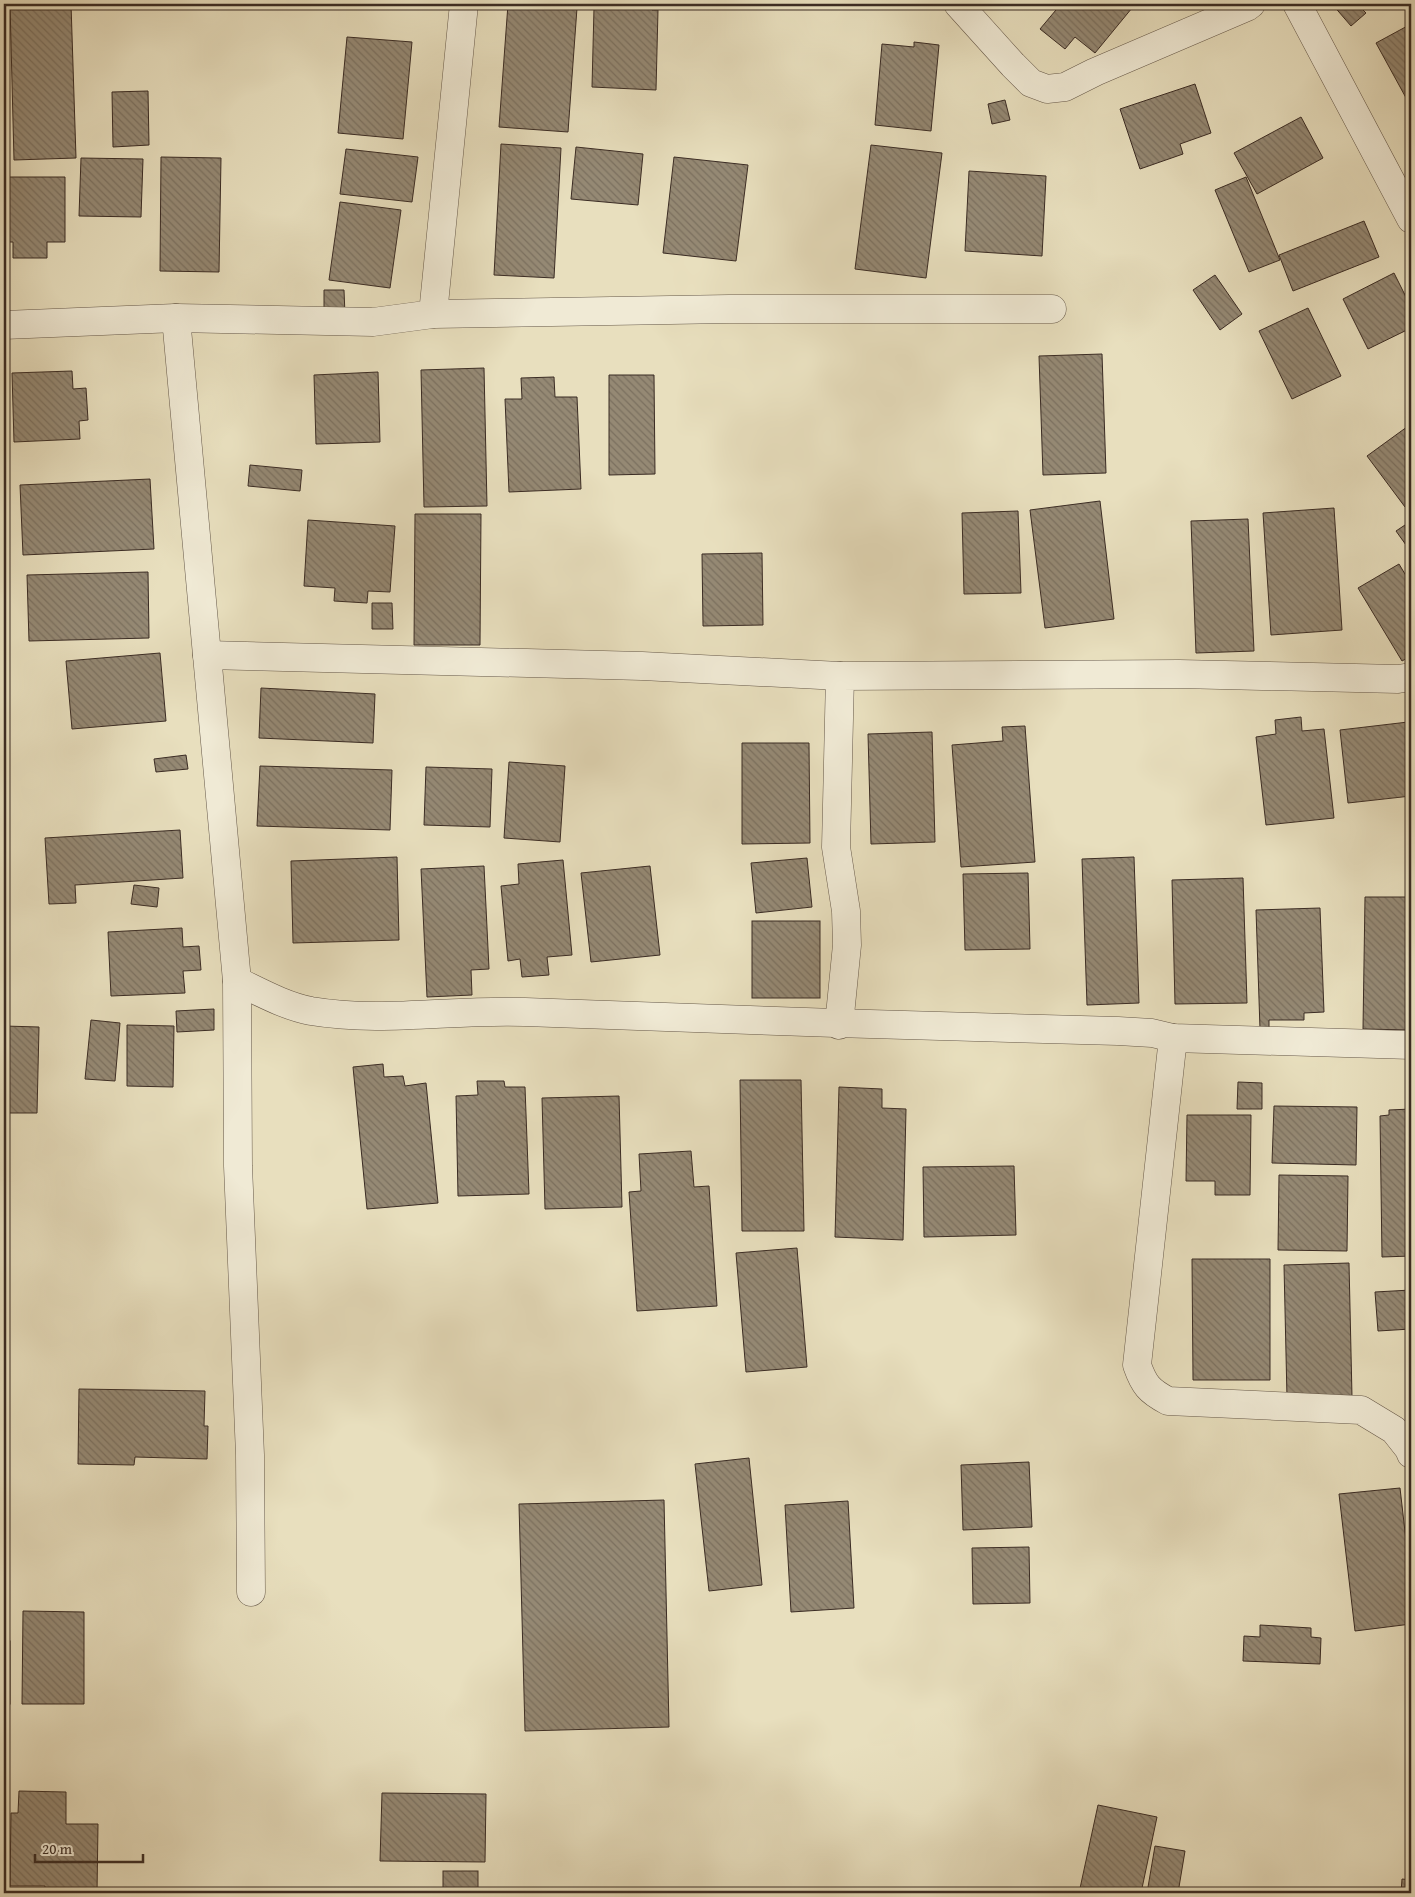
<svg xmlns="http://www.w3.org/2000/svg" width="1415" height="1897" viewBox="0 0 1415 1897" font-family="'Gentium Book Plus',serif">
<defs>
<pattern id="building-back-hatch" width="6" height="6" patternUnits="userSpaceOnUse" patternTransform="scale(1.25)"><rect width="6" height="6" fill="#958974"/><path d="M-1 5l2 2M0 0l6 6M5-1l2 2" fill="none" stroke="#7b705f"/></pattern>
</defs>
<rect width="100%" height="100%" fill="#e8dfbe"/>
<filter id="stains"><feTurbulence type="fractalNoise" baseFrequency=".004" numOctaves="4"/><feColorMatrix values="0 0 0 0 .2 0 0 0 0 .09 0 0 0 0 .02 0 0 0 .5 -.17"/></filter>
<radialGradient id="worn" r=".72"><stop offset=".6" stop-color="#630" stop-opacity="0"/><stop offset="1" stop-color="#630" stop-opacity=".3"/></radialGradient>
<g fill="url(#building-back-hatch)" stroke="#3b2c24">
<polygon points="10,4 71,4 76,158 14,160"/>
<polygon points="508,4 577,8 568,132 499,127"/>
<polygon points="612,4 653,5 652,10 658,10 656,90 592,87 594,8 612,8"/>
<polygon points="1061,4 1126,4 1132,8 1095,53 1075,37 1065,49 1040,29"/>
<polygon points="1332,4 1357,4 1366,13 1351,26"/>
<polygon points="1411,24 1411,107 1376,43"/>
<polygon points="347,37 412,42 403,139 338,133"/>
<polygon points="914,42 939,45 931,131 875,125 882,44 914,47"/>
<polygon points="1195,84 1211,133 1180,144 1183,154 1140,169 1120,109"/>
<polygon points="148,91 149,145 113,147 112,92"/>
<polygon points="1005,100 1010,120 992,124 988,104"/>
<polygon points="1301,117 1323,158 1257,194 1234,153"/>
<polygon points="501,144 561,148 554,278 494,275"/>
<polygon points="871,145 942,153 926,278 855,269"/>
<polygon points="576,147 643,154 638,205 571,199"/>
<polygon points="346,149 418,157 412,202 340,194"/>
<polygon points="161,157 221,158 219,272 160,271"/>
<polygon points="674,157 748,165 736,261 663,253"/>
<polygon points="81,158 143,159 141,217 79,216"/>
<polygon points="969,171 1046,176 1042,256 965,251"/>
<polygon points="4,177 65,177 65,242 47,242 47,258 13,258 13,242 4,242"/>
<polygon points="1246,177 1280,260 1249,272 1215,190"/>
<polygon points="340,202 401,210 390,288 329,280"/>
<polygon points="1364,221 1379,257 1293,291 1279,255"/>
<polygon points="1394,273 1411,307 1411,328 1368,349 1343,299"/>
<polygon points="1215,275 1242,314 1220,330 1193,290"/>
<polygon points="324,290 344,290 345,315 324,315"/>
<polygon points="1308,308 1341,376 1292,399 1259,331"/>
<polygon points="1102,354 1106,473 1043,475 1039,356"/>
<polygon points="484,368 487,506 424,507 421,370"/>
<polygon points="72,371 73,389 86,388 88,420 79,421 80,439 14,442 12,373"/>
<polygon points="378,372 380,442 316,444 314,375"/>
<polygon points="609,375 654,375 655,474 609,475"/>
<polygon points="554,377 555,397 577,397 581,489 509,492 505,399 522,399 521,378"/>
<polygon points="1411,424 1411,502 1405,507 1367,456"/>
<polygon points="250,465 302,470 300,491 248,486"/>
<polygon points="150,479 154,549 23,555 20,485"/>
<polygon points="1100,501 1114,619 1045,628 1030,510"/>
<polygon points="1334,508 1342,630 1271,635 1263,513"/>
<polygon points="1018,511 1021,593 964,594 962,513"/>
<polygon points="415,514 481,514 480,645 414,645"/>
<polygon points="1248,519 1254,651 1196,653 1191,521"/>
<polygon points="308,520 395,526 390,592 368,591 367,603 334,601 335,588 304,586"/>
<polygon points="1411,521 1411,552 1396,531"/>
<polygon points="4,550 9,550 4,612"/>
<polygon points="762,553 763,625 703,626 702,554"/>
<polygon points="1399,564 1411,584 1411,656 1402,661 1358,588"/>
<polygon points="148,572 149,638 29,641 27,575"/>
<polygon points="372,603 392,603 393,629 372,629"/>
<polygon points="160,653 166,721 72,729 66,661"/>
<polygon points="261,688 375,694 373,743 259,738"/>
<polygon points="1301,717 1302,731 1324,729 1334,818 1266,825 1256,737 1276,734 1275,720"/>
<polygon points="1408,722 1411,749 1411,796 1348,803 1340,730"/>
<polygon points="1025,726 1035,862 961,867 952,745 1003,741 1002,727"/>
<polygon points="932,732 935,842 871,844 868,734"/>
<polygon points="742,743 809,743 810,843 742,844"/>
<polygon points="186,755 188,769 156,772 154,759"/>
<polygon points="509,762 565,766 560,842 504,838"/>
<polygon points="260,766 392,770 390,830 257,826"/>
<polygon points="426,767 492,769 490,827 424,825"/>
<polygon points="180,830 183,878 75,885 76,903 49,904 45,838"/>
<polygon points="397,857 399,940 293,943 291,861"/>
<polygon points="1134,857 1139,1003 1087,1005 1082,859"/>
<polygon points="807,858 812,907 756,913 751,863"/>
<polygon points="563,860 572,955 547,957 549,975 522,977 520,959 508,961 501,886 519,884 518,864"/>
<polygon points="484,866 489,969 471,970 472,995 427,997 421,869"/>
<polygon points="650,866 660,955 591,962 581,873"/>
<polygon points="1028,873 1030,949 965,950 963,874"/>
<polygon points="1243,878 1247,1003 1175,1004 1172,880"/>
<polygon points="134,885 159,888 157,907 131,904"/>
<polygon points="1365,897 1411,897 1411,1030 1363,1029"/>
<polygon points="1320,908 1324,1012 1304,1013 1304,1020 1269,1020 1269,1029 1260,1029 1256,910"/>
<rect x="752" y="921" width="68" height="77"/>
<polygon points="182,928 183,947 199,946 201,970 183,971 185,993 111,996 108,932"/>
<polygon points="214,1009 214,1030 177,1032 176,1011"/>
<polygon points="91,1020 120,1023 115,1081 85,1079"/>
<polygon points="127,1025 174,1026 173,1087 127,1086"/>
<polygon points="4,1026 39,1027 37,1113 4,1113"/>
<polygon points="383,1064 384,1077 403,1076 405,1086 426,1083 438,1203 367,1209 353,1067"/>
<polygon points="740,1080 801,1080 804,1231 742,1231"/>
<polygon points="477,1081 504,1081 505,1087 525,1087 529,1194 458,1196 456,1096 478,1095"/>
<polygon points="1238,1082 1262,1083 1262,1109 1237,1109"/>
<polygon points="839,1087 882,1089 882,1108 906,1109 903,1240 835,1237"/>
<polygon points="619,1096 622,1207 545,1209 542,1098"/>
<polygon points="1274,1106 1357,1107 1356,1165 1272,1163"/>
<polygon points="1411,1109 1411,1256 1382,1257 1380,1116 1389,1115 1389,1110"/>
<polygon points="1187,1115 1251,1115 1250,1195 1215,1195 1215,1181 1186,1181"/>
<polygon points="691,1151 694,1187 709,1186 717,1306 637,1311 629,1192 641,1191 639,1154"/>
<polygon points="1014,1166 1016,1235 924,1237 923,1167"/>
<polygon points="1279,1175 1348,1176 1347,1251 1278,1250"/>
<polygon points="797,1248 807,1367 746,1372 736,1253"/>
<polygon points="1192,1259 1270,1259 1270,1380 1193,1380"/>
<polygon points="1349,1263 1352,1397 1287,1398 1284,1265"/>
<polygon points="1411,1290 1411,1329 1378,1331 1375,1292"/>
<polygon points="79,1389 205,1391 204,1426 208,1426 207,1459 135,1457 134,1465 78,1464"/>
<polygon points="749,1458 762,1585 709,1591 695,1464"/>
<polygon points="1029,1462 1032,1527 963,1530 961,1465"/>
<polygon points="1400,1488 1411,1584 1411,1624 1355,1631 1339,1494"/>
<polygon points="664,1500 669,1727 525,1731 519,1504"/>
<polygon points="848,1501 854,1608 791,1612 785,1505"/>
<polygon points="1029,1547 1030,1603 973,1604 972,1548"/>
<polygon points="23,1611 84,1612 84,1704 22,1704"/>
<polygon points="1260,1625 1311,1628 1311,1637 1321,1638 1320,1664 1243,1661 1244,1636 1260,1637"/>
<rect x="4" y="1641" width="6" height="63"/>
<polygon points="19,1791 66,1792 66,1824 98,1824 97,1893 44,1893 45,1886 10,1886 11,1813 18,1813"/>
<polygon points="382,1793 486,1794 485,1862 380,1861"/>
<polygon points="1098,1805 1157,1817 1141,1893 1079,1893"/>
<polygon points="1155,1846 1185,1851 1178,1893 1147,1893"/>
<rect x="443" y="1871" width="35" height="22"/>
<polygon points="1402,1879 1411,1880 1411,1893 1401,1893"/>
</g>
<g fill="none" stroke-linecap="round" stroke-linejoin="round">
<defs>
<g id="minor">
<polyline points="958,4 1013,65 1031,83 1047,89 1065,87 1095,72 1247,7 1251,4"/>
<polyline points="1297,4 1411,219"/>
<polyline points="433,314 729,309 1052,309"/>
<path d="M176 318 237 981C260 992 285 1006 311 1011 382 1023 454 1009 525 1012 723 1020 920 1026 1118 1031L1152 1033 1173 1038 1411 1045"/>
<polyline points="4,325 176,318 373,322 433,314 464,4"/>
<polyline points="207,655 642,666 840,676"/>
<polyline points="237,981 238,1166 250,1455 251,1592"/>
<polyline points="839,1025 847,945 846,911 836,847 840,676 1179,674 1398,679 1411,677"/>
<path d="M1173 1038 1137 1365C1144 1385 1149 1391 1168 1401L1361 1410 1394 1430 1409 1449 1411 1454"/>
</g>
</defs>
<use href="#minor" stroke="#66594a" stroke-width="29"/>
<use href="#minor" stroke="#f0ead5" stroke-width="28"/>
</g>
<rect width="1415" height="1897" fill="none" stroke="#e8dfbe" stroke-width="20"/>
<rect x="5" y="5" width="1405" height="1887" fill="none" stroke="#3b2c24" stroke-width="2.5"/>
<rect x="10" y="10" width="1395" height="1877" fill="none" stroke="#3b2c24"/>
<path d="M35 1854v8h108v-8" fill="none" stroke="#3b2c24" stroke-width="2.5"/>
<text x="42" y="1854" font-size="15" fill="#3b2c24" stroke="#f0ead5" stroke-width="4" paint-order="stroke">20 m</text>
<rect width="100%" height="100%" filter="url(#stains)"/>
<rect width="100%" height="100%" fill="url(#worn)"/>
</svg>
